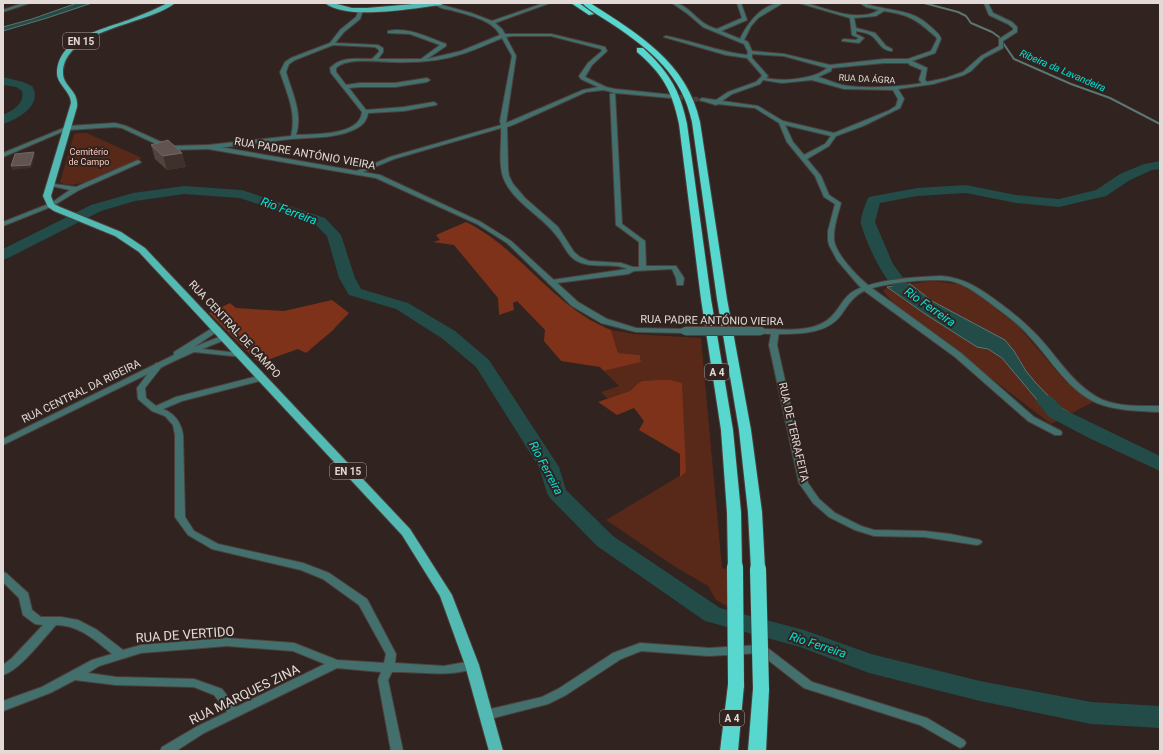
<svg xmlns="http://www.w3.org/2000/svg" width="1163" height="754" viewBox="0 0 1163 754" font-family="Roboto,sans-serif">
<rect width="100%" height="100%" fill="#31231f"/>
<g fill="#582819">
<path d="M78 133H87L142 158 86 182C78 184 66 187 60 182L74 134Z"/>
<polygon points="933,281 959,284 974,292 996,309 1017,325 1066,382 1093,402 1051,424 893,303 883,291 887,287"/>
<polygon points="611,330 634,334 701,338 722,568 730,570 732,609 716,600 708,586 674,566 606,520 686,472 670,380 642,381 637,384 630,391 608,399 601,392 619,386 604,371 641,362 640,355 618,353"/>
</g>
<g fill="#7e3219">
<path d="M466 222C521 249 553 307 611 330L618 353 640 355 641 362 604 371 600 367 561 361 544 341 545 330 517 301 513 303 514 310 499 315 498 298 454 245 433 242 440 240 436 235Z"/>
<polygon points="332,300 349,313 332,331 306,353 298,349 259,363 209,313 230,303 236,308 284,311"/>
<polygon points="659,380 670,380 682,383 686,472 680,477 680,454 639,430 644,421 634,408 617,415 598,402 630,391 637,384 642,381"/>
</g>
<g fill="#234b48" stroke="#5d7673">
<polygon points="77,3 92,3 47,18 3,31 3,27 32,19"/>
<polygon points="910,284 932,301 1005,340 1014,351 1026,371 1035,382 1058,406 1070,413 1057,420 1043,407 1002,358 988,349 977,347 925,314 887,287"/>
</g>
<g fill="none" stroke-linecap="round" stroke-linejoin="round">
<polyline stroke="#5d7673" stroke-width="2" points="924,3 958,12 966,16 971,23 992,32 999,37 1014,59 1071,84 1110,98 1160,124"/>
<g fill="#234b48" fill-rule="evenodd">
<path d="M3 77 23 82 32 86C44 104 17 120 3 124V115C13 110 25 104 22 91L16 87 3 85Z"/>
<path d="M1160 161V169L1152 170 1130 180 1106 196 1059 207 1016 203 966 193 917 196 880 203 875 222 893 264 912 290 925 298 927 301 925 304C896 312 867 246 861 224 860 217 865 206 867 200L869 197 874 196 917 188 966 185 1016 195 1059 199 1096 190 1120 174 1144 164Z"/>
<polygon points="184,186 242,190 325,218 341,235 355,278 361,289 408,303 455,331 489,360 559,467 566,490 613,536 720,608 804,630 871,654 980,681 1091,702 1160,706 1160,728 1091,724 980,701 869,673 800,647 705,621 597,546 550,498 547,493 539,467 476,367 443,339 396,309 349,295 339,278 327,236 315,224 240,198 184,194 135,201 101,211 8,258 3,260 3,249 91,205 133,193"/>
<polygon points="1045,395 1052,397 1063,409 1160,456 1160,471 1089,438 1049,417 1036,401 1038,397"/>
</g>
<polyline stroke="#4c3e3a" stroke-width="5" stroke-dasharray="5 2.5" stroke-linecap="butt" points="671,96 702,100"/>
<defs>
<g id="minor">
<polygon points="23,3 30,3 3,12 3,10"/>
<path d="M434 3H439L442 5 471 13 492 21 544 3H550L495 23 502 29 505 34H551L605 47 607 51 592 65 585 77 606 87 615 89 673 95 674 96 671 98 615 93 604 90 586 92 515 124 507 127 508 169 509 176 513 184 525 198 558 227 574 252 580 257 589 261 621 263 633 267H639V242L616 225 610 94 615 93 622 224 645 241 646 266H676L684 278 683 285H677L676 278 672 269 634 271 628 274 549 284 548 282 552 280 627 269C613 262 595 269 579 262 567 257 564 244 556 235 541 215 512 202 503 177 498 162 502 144 501 128L394 159 358 174H354V172L390 157 501 125 500 121 512 56 502 38C490 43 477 49 465 53 442 61 417 63 392 62 377 62 347 57 336 68V72L346 85 360 83H395L427 78 430 80 427 82 395 87H360L349 88 366 110 404 107 434 102 437 104 436 105 404 111 368 113C367 120 363 125 357 128 337 139 313 137 291 139 263 142 236 146 208 149L205 147 208 145 291 136C297 113 287 93 280 72L285 62 291 58 330 43 340 30 356 17 359 9 363 10 360 19 344 32 335 43 378 45 383 48V52L378 59H421L440 45 410 34 388 33V31C408 27 427 37 446 44V46L427 59 461 51 500 35C492 19 467 15 451 10 444 9 439 8 434 3ZM512 36H551L601 49 602 51 588 63 579 76 581 79 598 87 583 90 506 123 516 56 506 37ZM333 45 375 47 379 50V52L372 59C358 59 341 56 330 68L331 73 362 112C360 136 314 134 296 135 303 113 292 93 286 72L289 64 295 60Z"/>
<path d="M672 3C687 3 695 19 707 25 710 27 714 28 717 29L742 18 737 3H741L747 20 721 31 740 39C748 22 763 3 783 3L758 18 751 26 744 40 748 42 752 51 784 54 830 65 884 59H908L931 51 937 39 936 37C916 19 910 15 884 11L876 16 854 18 856 28 875 33 886 46 892 49V51C881 51 879 41 872 36 868 33 861 32 856 31V34L864 38 859 43 842 41V40L844 39 856 40 859 38 852 35 850 18 799 3H806C828 9 858 23 879 10L866 7 860 3C866 3 871 6 878 7 900 12 914 11 931 27 935 31 940 34 941 39L935 53 912 61 927 68 925 80 927 82 946 78 963 72 981 56 999 46V39L1013 30V28L1008 24 989 15 984 3H988L993 13 1012 22 1017 27V32L1003 41V48L984 58 971 71 964 75 933 84 898 89 904 99 900 108 863 126 836 136 829 146 807 159 821 176 829 195 841 203C838 214 833 228 834 240 836 255 857 276 869 286L961 353 1034 417 1061 431 1062 433 1061 435H1055L1028 421 955 357 863 290 854 280 837 260 829 245 828 240V231L835 204 824 197 815 176 787 142 779 123 755 108 718 104 716 105 699 100 702 98 716 100 728 92 756 82 762 76 761 74 747 58 726 55 664 37 666 36C693 41 719 52 747 55L748 52 744 44 703 27 688 14ZM752 54 784 56 827 68C816 79 781 82 766 78L768 76 752 58ZM884 63H908L910 65 922 70 919 80 922 83C900 87 864 89 842 85 834 83 826 79 818 77L831 71 832 68ZM763 80 782 83 812 80 844 89 893 90 898 99 896 106 888 111 834 133 783 121 758 106 722 101 732 94 760 84ZM785 125 831 136 825 144 804 155 793 142Z"/>
<polygon points="66,127 71,128 3,157 3,153"/>
<polygon points="138,160 141,162 140,163 79,190 53,206 49,206 48,205 70,190 47,185 47,183 76,187"/>
<polygon points="772,329 775,329 779,331 777,345 808,483 819,499 835,513 861,526 874,530 924,531 950,534 980,540 982,542 980,544 977,545 924,537 874,536 855,530 829,517 813,503 799,483 769,345"/>
<path d="M156 363H159L163 365 145 388 146 398 156 406 176 397 258 376H261L265 378 264 380 182 401 163 409C175 414 181 422 183 435L185 517 194 531 218 544 303 563 329 573 367 599 396 654 395 663 444 666 472 661 476 662 477 665 476 668C447 678 422 671 392 672L388 680 403 751H391L378 680 381 672 337 668 204 733 176 751H160L162 747 196 727 227 712 214 695 194 687 116 685 75 680 50 693 3 711V701L42 687 92 660 112 654C95 640 79 625 56 625 44 638 20 670 3 675V665L12 658 43 625 35 624 23 615 19 598 3 582V572L6 573 28 593 32 610 41 617H61L78 620 97 630 123 650 141 645 227 638 294 643 337 660 384 663 386 654 359 605 323 579 301 570 212 549 188 535 175 517V435L173 425 165 416 152 411 138 399 137 388ZM227 646 293 651 325 664 236 707 222 689 194 679 116 677 88 673 99 666 141 653Z"/>
<polygon points="640,643 709,648 761,645 765,646 812,682 927,718 964,740 966,743 964,746 960,748 920,725 804,688 759,653 709,656 641,651 621,659 566,695 548,704 486,720 482,718 480,715 482,712 486,710 542,697 558,689 613,653"/>
</g>
<g id="tertiary">
<polygon points="115,123 126,126 170,146 208,145 380,175 481,222 511,241 578,302 607,319 636,328 685,329 689,331 685,333 636,332 601,323 572,306 507,243 477,224 376,178 208,149 169,150 122,128 115,127 68,130 65,128 68,126"/>
<polygon points="51,203 53,204 53,206 3,226 3,222"/>
<path d="M941 276C966 278 982 290 1001 304 1017 316 1031 328 1044 343 1061 363 1078 389 1103 400 1120 407 1142 406 1160 406V412C1140 411 1117 411 1097 403 1068 391 1050 358 1029 336 1018 323 1003 313 990 303 978 294 965 284 951 281 929 278 884 283 864 291 853 296 848 305 841 315 828 333 802 334 780 334 774 334 762 335 757 331L761 329C783 329 815 334 832 316 840 308 844 296 854 291 876 279 916 277 941 276Z"/>
<polygon points="214,327 220,327 221,329 194,347 224,335 228,337 227,339 202,349 239,353 243,355 242,357 194,352 172,362 3,445 3,439 174,355 174,352"/>
</g>
<g id="primary">
<path d="M168 3H175C148 25 62 29 63 74 64 87 79 91 77 107L51 196 54 204 60 207 121 232 145 248 410 529 452 595 479 665 503 751H489L465 665 440 596 402 535 139 252 115 236 54 211 48 207 43 196 71 103C71 91 57 85 57 73 58 37 105 29 131 19 144 14 156 9 168 3Z"/>
<path d="M325 3H333L352 8H367L425 3H444L441 5C413 8 348 21 325 3Z"/>
</g>
<g id="motorway">
<polygon points="571,3 579,3 594,14 589,15"/>
<path d="M582 3H590C638 34 687 62 700 122L727 299 751 430 762 512 765 569 763 573 758 574 753 573 751 569 748 512 739 430 717 299 692 122C682 75 651 50 612 24 602 17 590 11 582 3Z"/>
<path d="M637 48H643C669 72 680 90 687 124L711 299 733 430 741 512 742 567 740 571 735 572 730 571 728 567 727 512 721 430 701 299 679 124C672 91 663 74 637 52Z"/>
<polygon points="736,678 742,680 744,685 738,751 720,751 728,685 730,680"/>
<polygon points="761,682 767,684 769,689 766,751 748,751 753,689 755,684"/>
</g>
</defs>
<use href="#minor" stroke="#4d403c" stroke-width="2"/>
<use href="#tertiary" stroke="#4d403c" stroke-width="2"/>
<use href="#primary" stroke="#4d403c" stroke-width="2"/>
<use href="#motorway" stroke="#4d403c" stroke-width="2"/>
<use href="#minor" fill="#43706d" fill-rule="evenodd"/>
<use href="#tertiary" fill="#43706d" fill-rule="evenodd"/>
<use href="#primary" fill="#53bab3" fill-rule="evenodd"/>
<use href="#motorway" fill="#58d7ce" fill-rule="evenodd"/>
<defs>
<polyline id="tertiary-bridge" points="685,331 761,331"/>
<g id="motorway-bridge">
<polyline points="735,567 736,685"/>
<polyline points="758,569 761,689"/>
</g>
</defs>
<use href="#tertiary-bridge" stroke="#4d403c" stroke-width="10" stroke-linecap="butt"/>
<use href="#motorway-bridge" stroke="#4d403c" stroke-width="17" stroke-linecap="butt"/>
<use href="#tertiary-bridge" stroke="#43706d" stroke-width="8"/>
<use href="#motorway-bridge" stroke="#58d7ce" stroke-width="16"/>
</g>
<polygon fill="#51433e" points="151,145 182,153 186,167 167,170 155,159"/>
<g fill="#3e302b">
<polygon points="34,152 35,156 31,168 12,170 11,166"/>
<polygon points="182,153 186,167 167,170 163,156"/>
</g>
<g fill="#61534f" stroke="#756864">
<polygon points="168,140 182,153 163,156 151,145"/>
<polygon points="34,152 30,165 11,166 15,154"/>
</g>
<g text-anchor="middle" stroke-width="4" stroke-linejoin="round" paint-order="stroke">
<g font-size="9" fill="#e3d9d6" stroke="#31231f">
<text transform="translate(867 79) rotate(3)" y="3">RUA DA ÁGRA</text>
</g>
<g font-size="9" fill="#facbbd" stroke="#31231f">
<text x="89" y="155">Cemitério<tspan x="89" dy="10">de Campo</tspan></text>
</g>
<g fill="#31231f" stroke="#aea29f" stroke-width="1">
<rect x="63" y="33" width="36" height="16" rx="3"/>
<rect x="705" y="364" width="24" height="16" rx="3"/>
<rect x="330" y="463" width="36" height="16" rx="3"/>
<rect x="720" y="710" width="24" height="16" rx="3"/>
</g>
<g font-size="10" font-weight="bold" fill="#e3d9d6">
<text x="81" y="45">EN 15</text>
<text x="717" y="376">A 4</text>
<text x="348" y="475">EN 15</text>
<text x="732" y="722">A 4</text>
</g>
<g font-size="10" font-style="italic" fill="#01e2d8" stroke="#31231f">
<text transform="translate(1063 70) rotate(23)" y="4">Ribeira da Lavandeira</text>
</g>
<g font-size="11" fill="#e3d9d6" stroke="#31231f">
<text transform="translate(305 153) rotate(10)" y="4">RUA PADRE ANTÓNIO VIEIRA</text>
<text transform="translate(712 320) rotate(1)" y="4">RUA PADRE ANTÓNIO VIEIRA</text>
<text transform="translate(235 329) rotate(47)" y="4">RUA CENTRAL DE CAMPO</text>
<text transform="translate(81 391) rotate(-26)" y="4">RUA CENTRAL DA RIBEIRA</text>
<text transform="translate(794 432) rotate(77)" y="4">RUA DE TERRAFEITA</text>
</g>
<g font-size="12" font-style="italic" fill="#01e2d8" stroke="#31231f">
<text transform="translate(289 211) rotate(20)" y="4">Rio Ferreira</text>
<text transform="translate(930 307) rotate(35)" y="4">Rio Ferreira</text>
<text transform="translate(546 468) rotate(62)" y="4">Rio Ferreira</text>
<text transform="translate(818 645) rotate(18)" y="4">Rio Ferreira</text>
</g>
<g font-size="13" fill="#e3d9d6" stroke="#31231f">
<text transform="translate(185 634) rotate(-4)" y="5">RUA DE VERTIDO</text>
<text transform="translate(244 694) rotate(-26)" y="5">RUA MARQUES ZINA</text>
</g>
</g>
<rect width="1163" height="754" fill="none" stroke="#e3d9d6" stroke-width="8"/>
</svg>
